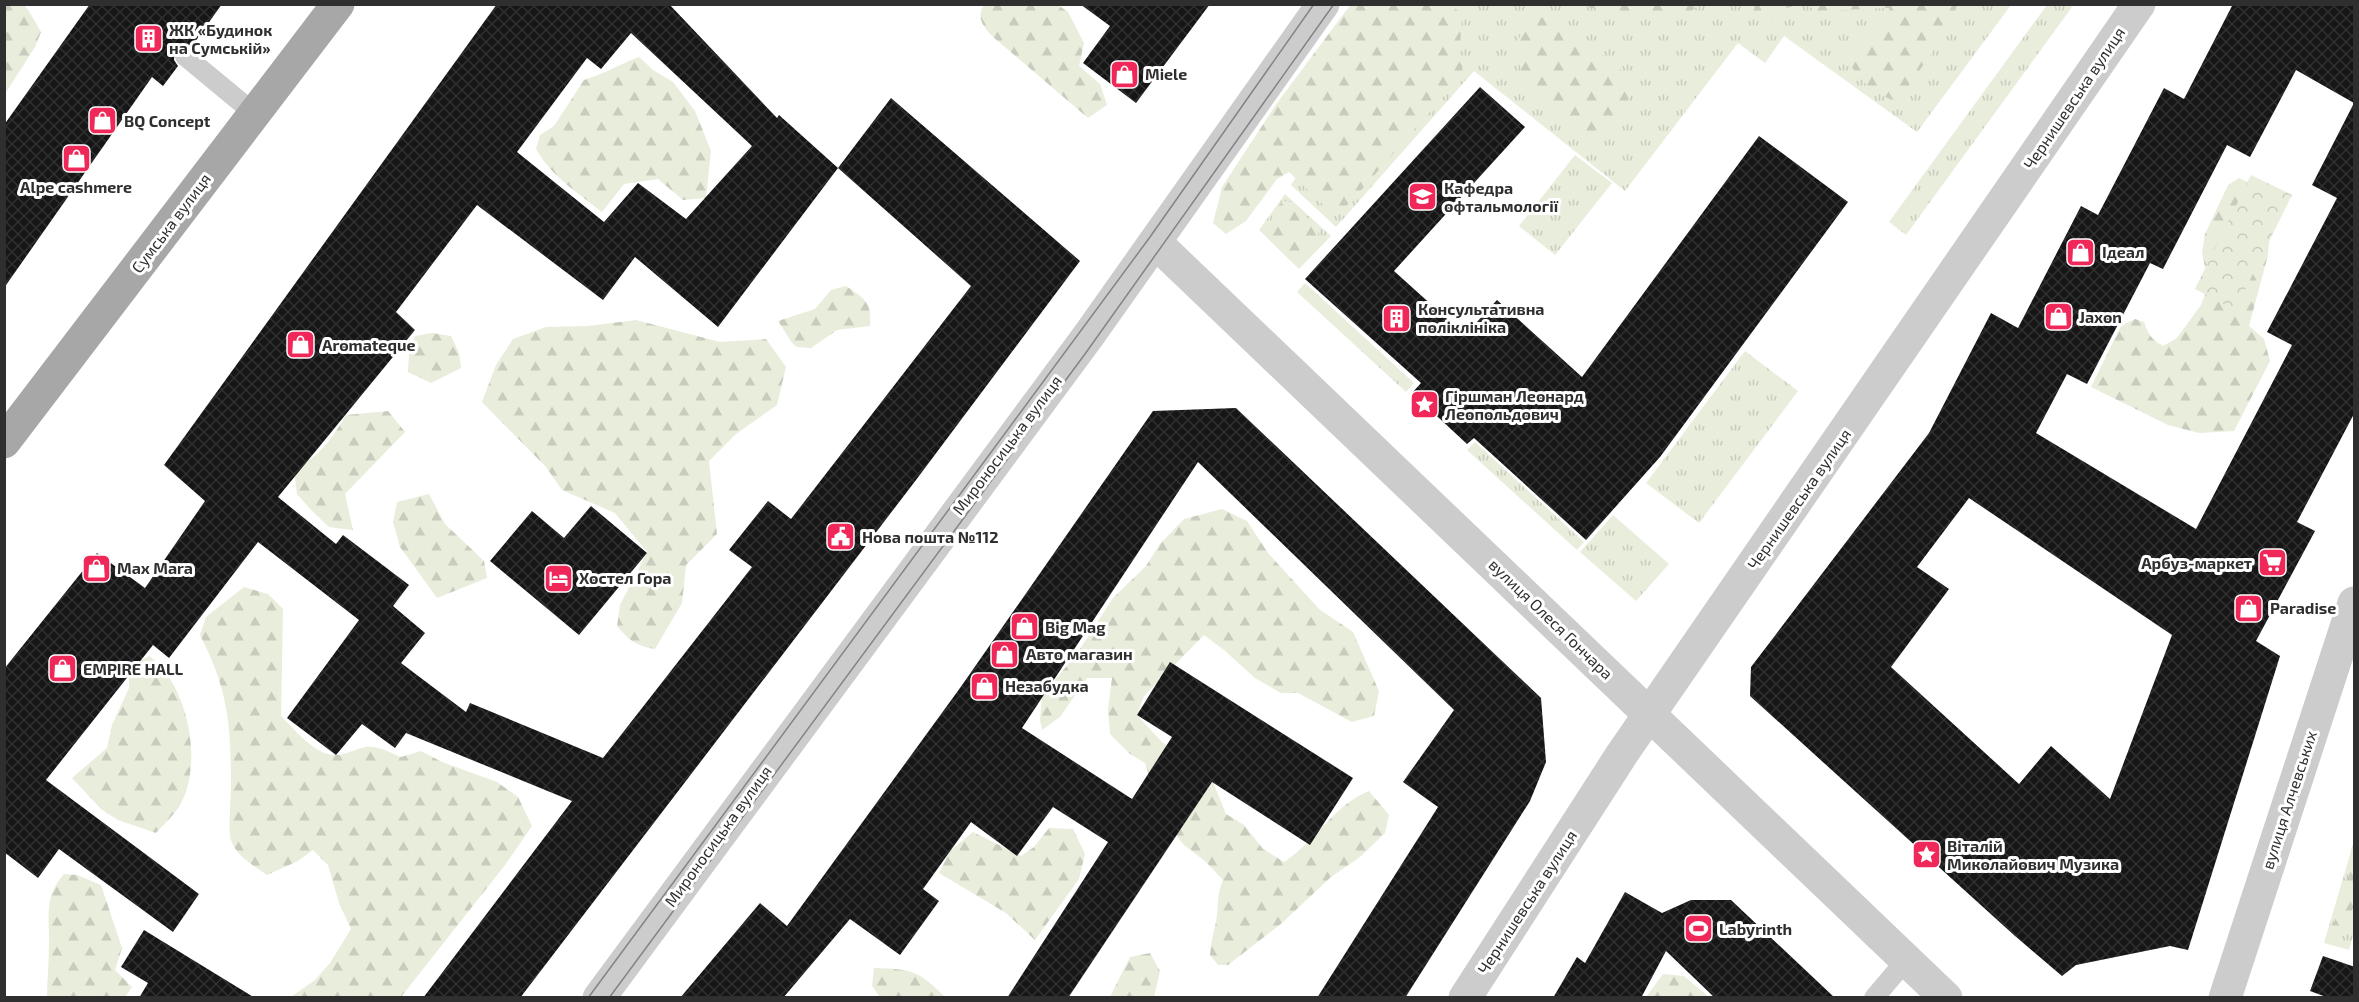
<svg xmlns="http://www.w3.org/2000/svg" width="2359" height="1002" viewBox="0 0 2359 1002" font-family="'Exo 2',sans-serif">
<defs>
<pattern id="grass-tufts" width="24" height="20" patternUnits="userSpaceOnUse" patternTransform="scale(1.5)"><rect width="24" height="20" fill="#e8eddc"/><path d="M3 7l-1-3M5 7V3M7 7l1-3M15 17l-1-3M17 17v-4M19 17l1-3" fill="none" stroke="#c7ccbd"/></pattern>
<pattern id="forest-firs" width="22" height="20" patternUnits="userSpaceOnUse" patternTransform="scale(1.5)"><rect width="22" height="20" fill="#e8eddc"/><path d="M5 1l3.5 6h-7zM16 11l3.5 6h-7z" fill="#c7ccbd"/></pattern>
<pattern id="park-crowns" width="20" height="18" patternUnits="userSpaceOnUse" patternTransform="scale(1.5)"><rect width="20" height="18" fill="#e8eddc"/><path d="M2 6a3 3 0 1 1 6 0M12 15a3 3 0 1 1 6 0" fill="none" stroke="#c7ccbd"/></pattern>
<pattern id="building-cross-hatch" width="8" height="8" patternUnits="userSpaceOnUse" patternTransform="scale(1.5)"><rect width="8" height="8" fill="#161616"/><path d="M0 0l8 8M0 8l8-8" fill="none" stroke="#303030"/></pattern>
</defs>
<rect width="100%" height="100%" fill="#fff"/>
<g fill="url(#grass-tufts)">
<polygon points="1414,5 2011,5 1917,132 1784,36 1765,63 1738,43 1625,191 1474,71 1336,227 1291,185"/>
<polygon points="2047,5 2069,5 2072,7 1906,235 1889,222"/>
<polygon points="1575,155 1612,183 1555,255 1519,226"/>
<polygon points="1285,194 1331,236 1299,269 1259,230"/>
<polygon points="1305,283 1414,383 1406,392 1297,292"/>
<polygon points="1745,351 1798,391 1699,523 1646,483"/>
<polygon points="1475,442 1584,542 1577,550 1467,450"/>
<polygon points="1613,515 1669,564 1636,601 1580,552"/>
<polygon points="2354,841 2354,932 2349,950 2324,943"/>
</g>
<g fill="url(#forest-firs)">
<polygon points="5,4 24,5 29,11 41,32 35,47 5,94"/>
<polygon points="1351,4 1452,5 1462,15 1460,48 1463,74 1349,204 1333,214 1289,172 1277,179 1246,221 1226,234 1213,223 1222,187 1277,103"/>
<path d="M1058 5 1068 12 1084 43 1079 66 1100 84 1107 105 1088 118 992 36C983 26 976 18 984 5Z"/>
<polygon points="1580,5 1698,4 1698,5 1693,10 1672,17 1638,12 1600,10"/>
<polygon points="1755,5 1755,4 1800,5 1781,9 1768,22 1753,14"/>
<path d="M1805 5 1956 4V5L1950 27 1898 101C1877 98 1853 75 1846 55L1866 34 1884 29 1891 21 1889 8 1819 11Z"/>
<polygon points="1550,16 1567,37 1583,49 1609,57 1632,82 1625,113 1603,139 1587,136 1562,114 1542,101 1522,74 1514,45 1533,19"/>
<path d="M639 57 653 70 673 82 695 111 711 151 706 198 683 200 658 179 624 184 602 212C578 193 552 177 536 149L540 135 554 126 584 80C604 74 620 64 639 57Z"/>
<path d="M2239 178 2254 185 2271 213 2268 255 2249 326 2264 339 2270 361 2234 431 2199 433 2168 425 2091 387 2121 326 2135 319 2144 322C2148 334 2152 340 2163 346L2177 338 2201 305 2209 284 2202 253 2205 234 2228 185Z"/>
<polygon points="1283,201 1291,202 1318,229 1318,241 1301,260 1291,257 1268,231 1274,210"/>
<path d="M846 286C865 299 872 302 870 326L837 330 811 348 797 347 792 343 778 321 815 309 831 290Z"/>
<path d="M636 320 720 342 766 339 786 367 777 405 736 434 709 461 717 534 686 565 682 603 655 649C636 646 629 640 617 626L620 605 647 552 615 513 562 490 546 467 482 402 496 365 513 339 546 327 588 326Z"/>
<polygon points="432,333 451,336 459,353 461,368 431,383 408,372 409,353 415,336"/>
<path d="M388 411 405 432 345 494 353 530 329 527 312 511 297 494 294 470C320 456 331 440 346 415Z"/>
<polygon points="429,494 445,524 484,561 487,578 437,598 400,547 393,522 397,502"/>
<path d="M1222 509 1247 521 1268 553 1319 609 1353 632 1379 691 1374 716 1352 722 1298 693H1281L1255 678 1224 650 1204 635 1144 696 1137 715 1162 742 1211 777 1226 814 1244 825 1263 849 1284 862C1315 842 1335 804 1369 791L1389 815 1385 833 1360 857 1331 877 1282 923 1228 965H1218L1210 955C1211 943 1213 933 1216 922 1219 906 1216 896 1223 880L1206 862 1183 844 1162 816 1145 763 1130 754 1110 734 1108 709 1112 678H1087L1060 717 1042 730 1040 720 1042 696 1078 652 1113 598 1146 566 1160 544 1184 519Z"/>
<path d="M244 587 268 594 283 609 281 716C295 730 316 757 338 755 347 754 356 749 365 747 377 745 390 752 401 757L421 751 442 762 497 782 518 797 532 826 505 865 401 997H291L315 980 330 963 351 929 339 903 328 865 313 850 298 861 267 875C254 866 236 856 231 840 228 831 231 797 231 785 231 725 228 689 200 635L206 617Z"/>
<path d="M149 656C188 684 204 763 180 805 174 815 164 824 156 833L118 820 101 809 72 778 107 748 112 725 129 688V667Z"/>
<polygon points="1049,828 1073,829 1085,854 1079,879 1035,940 1006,913 939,873 950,851 973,832 1021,856 1034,847"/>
<polygon points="2354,859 2354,906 2338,939 2333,939 2333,926"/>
<path d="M64 874 77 875 101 885 122 948 115 970 132 987 125 997H47C47 980 49 963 49 945 50 916 43 898 64 874Z"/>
<polygon points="1150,953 1160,971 1154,997 1110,997 1130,957"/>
<path d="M874 968C911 969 918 970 945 997H880L872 986Z"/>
<polygon points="1663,974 1684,976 1709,997 1646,997"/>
</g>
<polygon fill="url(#park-crowns)" points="2251,175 2292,195 2235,310 2195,289"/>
<g fill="url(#building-cross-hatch)" fill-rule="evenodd">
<polygon points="90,4 222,4 192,46 181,45 175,49 174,60 178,66 163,86 152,77 4,288 4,125"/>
<path d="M497 4H669L777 118 779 115 838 168 891 98 1080 261 916 480 520 998H423L572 801 406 733 395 748 362 724 336 755 287 718 359 620 258 542 169 658 153 645 46 780 199 894 173 932 59 849 38 878 4 852V669L97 553 145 588 205 501 164 465ZM631 33 752 146 686 219 638 183 604 222 517 152 587 58 601 69ZM838 168 971 286 791 519 768 501 729 550 752 567 603 758 470 703 466 712 401 663 425 633 393 606 409 585 343 535 336 544 278 497 415 330 396 312 477 205 603 300 635 257 718 327Z"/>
<polygon points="1080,4 1210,4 1136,103 1083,63 1110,26"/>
<path d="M2233 4H2355V412L2297 522 2315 531 2256 641 2280 656 2188 950 2170 946 2076 965 2062 976 2015 936 1750 696 1751 667 1929 433 1991 313 2018 328 2081 206 2098 215 2164 88 2184 99ZM2296 70 2354 103 2312 185 2337 198 2267 332 2292 345 2196 529 2036 433 2067 374 2087 384 2150 263 2163 269 2227 145 2250 157ZM1969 498 2172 635 2110 799 2051 746 2019 784 1891 667 1949 589 1917 567Z"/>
<polygon points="1480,87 1525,127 1394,271 1465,335 1497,300 1582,377 1759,136 1848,202 1660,457 1586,540 1474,438 1467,444 1412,393 1421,383 1305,279"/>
<polygon points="1236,408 1541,698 1546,762 1530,801 1405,998 1317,998 1438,807 1403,782 1454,710 1198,462 1022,728 1132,799 1172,737 1137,715 1170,662 1353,778 1310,845 1212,782 1068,998 1007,998 1108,842 1053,807 1017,856 971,822 923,889 939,901 900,955 850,919 783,998 680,998 760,903 787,926 960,688 1153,411"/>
<polygon points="591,506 647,553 579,635 490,561 532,511 564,538"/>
<polygon points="1625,892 1662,913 1691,900 1731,900 1835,998 1715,998 1666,951 1641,998 1553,998 1577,957 1585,963"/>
<polygon points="144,930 255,998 139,998 148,983 121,967"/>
<polygon points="2323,956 2355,967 2355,998 2329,998 2310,991"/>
</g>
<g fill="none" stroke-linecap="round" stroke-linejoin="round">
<g stroke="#ccc" stroke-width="20">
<polyline points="185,56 255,114"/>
<polyline points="1874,998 1907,959"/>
</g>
<polyline stroke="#ccc" stroke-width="33" points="599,998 1089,335 1323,4"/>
<g stroke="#ccc" stroke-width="33">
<polyline points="1155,242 1946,998"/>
<polyline points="1465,998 1622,754 2139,4"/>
<polyline points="2225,998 2354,603"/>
</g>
<polyline stroke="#a7a7a7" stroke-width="33" points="4,442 338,4"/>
<g stroke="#848484" stroke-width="1.5">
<polyline points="588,998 1150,237 1314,4"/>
<polyline points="609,998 1085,354 1334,4"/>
</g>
</g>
<defs>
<symbol id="building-square" viewBox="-11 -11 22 22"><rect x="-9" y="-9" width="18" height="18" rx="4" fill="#ef2859" stroke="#fff"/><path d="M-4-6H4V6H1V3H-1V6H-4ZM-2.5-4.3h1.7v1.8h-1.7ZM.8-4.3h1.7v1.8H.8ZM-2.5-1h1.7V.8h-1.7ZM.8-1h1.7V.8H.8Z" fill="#fff"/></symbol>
<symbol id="shop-square" viewBox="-11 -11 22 22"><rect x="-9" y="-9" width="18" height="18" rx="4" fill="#ef2859" stroke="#fff"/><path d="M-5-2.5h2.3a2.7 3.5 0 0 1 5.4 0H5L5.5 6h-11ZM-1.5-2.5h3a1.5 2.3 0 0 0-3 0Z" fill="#fff"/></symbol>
<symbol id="university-square" viewBox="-11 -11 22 22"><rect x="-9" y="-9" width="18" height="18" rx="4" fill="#ef2859" stroke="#fff"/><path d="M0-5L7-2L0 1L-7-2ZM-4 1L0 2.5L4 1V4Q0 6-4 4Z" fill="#fff"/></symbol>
<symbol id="sight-square" viewBox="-11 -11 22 22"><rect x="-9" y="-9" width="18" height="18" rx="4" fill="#ef2859" stroke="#fff"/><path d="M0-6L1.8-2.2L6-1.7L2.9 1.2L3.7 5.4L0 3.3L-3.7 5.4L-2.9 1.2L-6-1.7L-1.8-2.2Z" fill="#fff"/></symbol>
<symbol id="civic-square" viewBox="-11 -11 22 22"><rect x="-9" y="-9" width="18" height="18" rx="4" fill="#ef2859" stroke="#fff"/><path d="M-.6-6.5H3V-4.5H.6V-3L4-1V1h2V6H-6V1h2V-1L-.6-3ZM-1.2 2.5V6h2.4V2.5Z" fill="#fff"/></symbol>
<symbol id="supermarket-square" viewBox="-11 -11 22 22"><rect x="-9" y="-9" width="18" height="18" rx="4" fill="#ef2859" stroke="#fff"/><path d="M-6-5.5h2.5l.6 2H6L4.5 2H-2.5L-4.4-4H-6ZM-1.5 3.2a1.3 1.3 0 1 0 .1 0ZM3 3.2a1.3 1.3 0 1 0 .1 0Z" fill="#fff"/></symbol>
<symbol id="hotel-square" viewBox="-11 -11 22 22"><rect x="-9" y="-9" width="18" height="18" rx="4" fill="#ef2859" stroke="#fff"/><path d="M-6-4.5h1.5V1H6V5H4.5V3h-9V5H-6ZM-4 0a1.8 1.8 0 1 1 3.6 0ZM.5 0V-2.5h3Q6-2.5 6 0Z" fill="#fff"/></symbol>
<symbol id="stadium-square" viewBox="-11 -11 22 22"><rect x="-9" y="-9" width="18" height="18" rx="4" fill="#ef2859" stroke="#fff"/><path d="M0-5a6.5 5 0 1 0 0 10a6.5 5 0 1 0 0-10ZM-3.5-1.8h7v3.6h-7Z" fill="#fff"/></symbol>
</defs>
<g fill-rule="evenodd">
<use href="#building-square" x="132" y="22" width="33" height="33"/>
<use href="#shop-square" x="1108" y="58" width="33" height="33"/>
<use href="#shop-square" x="86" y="104" width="33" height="33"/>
<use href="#shop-square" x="60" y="142" width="33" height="33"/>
<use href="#university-square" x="1406" y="180" width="33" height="33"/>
<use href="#shop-square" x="2064" y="236" width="33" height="33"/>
<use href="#shop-square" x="2042" y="300" width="33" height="33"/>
<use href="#building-square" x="1380" y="302" width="33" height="33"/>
<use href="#shop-square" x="284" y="328" width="33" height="33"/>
<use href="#sight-square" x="1408" y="388" width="33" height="33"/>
<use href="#civic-square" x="824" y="520" width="33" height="33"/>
<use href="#supermarket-square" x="2256" y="546" width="33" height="33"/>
<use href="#shop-square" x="80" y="552" width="33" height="33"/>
<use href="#hotel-square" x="542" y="562" width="33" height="33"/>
<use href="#shop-square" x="2232" y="592" width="33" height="33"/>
<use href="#shop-square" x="1008" y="610" width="33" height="33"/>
<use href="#shop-square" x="988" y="638" width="33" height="33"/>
<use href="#shop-square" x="46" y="652" width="33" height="33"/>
<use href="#shop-square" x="968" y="670" width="33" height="33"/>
<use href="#sight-square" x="1910" y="838" width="33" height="33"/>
<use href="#stadium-square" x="1682" y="912" width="33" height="33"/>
</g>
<g text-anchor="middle" stroke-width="6" stroke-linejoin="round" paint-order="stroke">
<g font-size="16" font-weight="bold" fill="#2f2f2f" stroke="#fff" text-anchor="start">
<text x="169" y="36">ЖК «Будинок<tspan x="169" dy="18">на Сумській»</tspan></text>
<text x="1145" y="80">Miele</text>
<text x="124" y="127">BQ Concept</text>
<text x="76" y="193" text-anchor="middle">Alpe cashmere</text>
<text x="1444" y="194">Кафедра<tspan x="1444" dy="18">офтальмології</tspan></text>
<text x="2102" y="258">Ідеал</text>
<text x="1418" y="315">Консультативна<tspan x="1418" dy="18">поліклініка</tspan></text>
<text x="2079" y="323">Jaxon</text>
<text x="322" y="351">Aromateque</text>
<text x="1445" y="402">Гіршман Леонард<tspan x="1445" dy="18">Леопольдович</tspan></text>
<text x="862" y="543">Нова пошта №112</text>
<text x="2252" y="569" text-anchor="end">Арбуз-маркет</text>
<text x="117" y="574">Max Mara</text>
<text x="579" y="584">Хостел Гора</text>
<text x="2270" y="614">Paradise</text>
<text x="1045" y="633">Big Mag</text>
<text x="1026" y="660">Авто магазин</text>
<text x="83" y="675">EMPIRE HALL</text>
<text x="1005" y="692">Незабудка</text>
<text x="1947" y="852">Віталій<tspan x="1947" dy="18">Миколайович Музика</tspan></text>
<text x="1719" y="935">Labyrinth</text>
</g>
<g font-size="16" fill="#2f2f2f" stroke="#fff">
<text transform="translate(2074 98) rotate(-56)" y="6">Чернишевська вулиця</text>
<text transform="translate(171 223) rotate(-53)" y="6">Сумська вулиця</text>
<text transform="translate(1007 445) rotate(-53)" y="6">Мироносицька вулиця</text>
<text transform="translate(1799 499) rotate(-55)" y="6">Чернишевська вулиця</text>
<text transform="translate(1551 619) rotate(44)" y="6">вулиця Олеся Гончара</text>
<text transform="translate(2289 800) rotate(-72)" y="6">вулиця Алчевських</text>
<text transform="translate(718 836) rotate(-54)" y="6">Мироносицька вулиця</text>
<text transform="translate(1527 902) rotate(-57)" y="6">Чернишевська вулиця</text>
</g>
</g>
<rect width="2359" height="1002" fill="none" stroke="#2f2f2f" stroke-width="12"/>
</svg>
